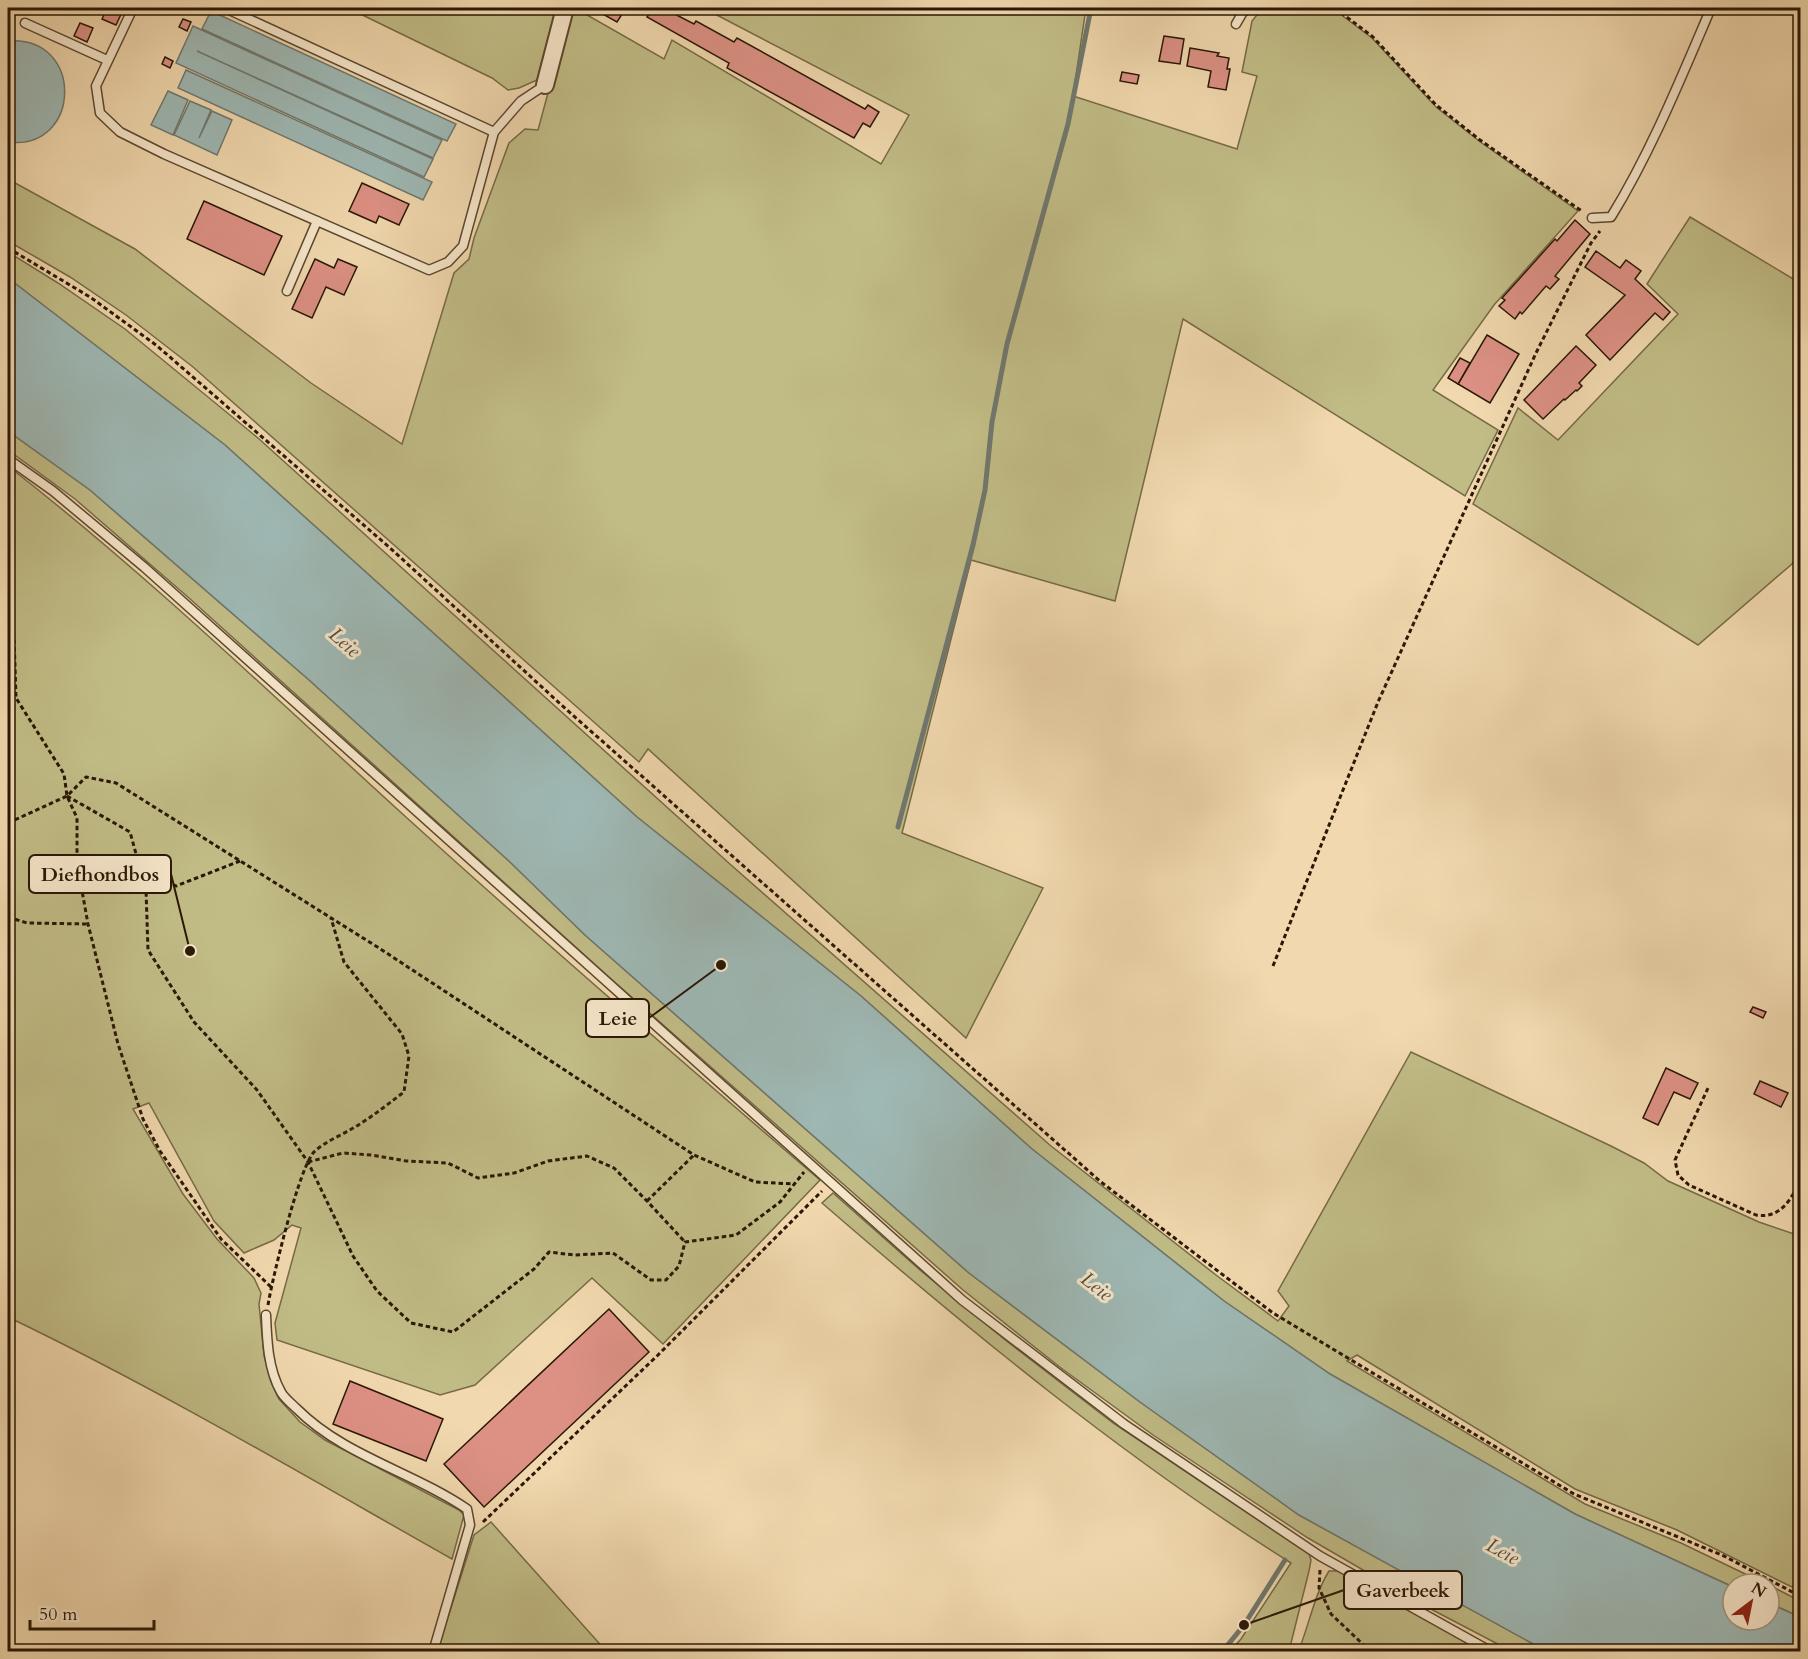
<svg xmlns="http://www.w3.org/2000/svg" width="1808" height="1659" viewBox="0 0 1808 1659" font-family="Cardo,serif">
<rect width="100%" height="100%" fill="#f1d8ae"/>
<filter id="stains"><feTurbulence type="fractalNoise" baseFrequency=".00333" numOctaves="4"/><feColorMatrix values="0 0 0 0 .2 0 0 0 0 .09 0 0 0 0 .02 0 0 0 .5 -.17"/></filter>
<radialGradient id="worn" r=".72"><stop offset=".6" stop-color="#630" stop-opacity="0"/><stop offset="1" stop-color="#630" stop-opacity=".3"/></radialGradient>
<g fill="#c1bc86" stroke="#766a46" stroke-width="1.5">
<polygon points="348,8 556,8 537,80 519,88 508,90 492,78"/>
<polygon points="571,8 575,8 664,59 672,40 881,164 909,115 711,12 715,8 1086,8 1073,96 1237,149 1257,76 1242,72 1252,21 1261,10 1266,8 1332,8 1372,38 1436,107 1479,141 1578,211 1494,305 1433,390 1498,430 1465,496 1183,319 1115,601 971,560 902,833 1043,888 966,1038 648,749 639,762 193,367 126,315 70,277 8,241 8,179 135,249 311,383 402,444 454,273 469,259 474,238 509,143 525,129 538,130"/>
<polygon points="1690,217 1800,283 1800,551 1792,564 1698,645 1473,504 1518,408 1558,440 1678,314 1647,284"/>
<polygon points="8,252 58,283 125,329 258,438 731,865 1051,1146 1216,1275 1278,1321 1289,1306 1278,1291 1411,1052 1611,1146 1644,1163 1668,1181 1759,1222 1800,1236 1800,1591 1677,1530 1575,1489 1357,1355 1347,1361 1585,1504 1681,1543 1766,1584 1733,1584 1733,1587 1575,1514 1330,1374 1224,1301 1032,1149 861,996 637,817 225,445 8,278"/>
<polygon points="8,431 90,490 308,679 510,862 585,935 969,1273 1140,1402 1299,1515 1546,1651 1511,1651 1425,1606 1308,1538 1153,1435 1061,1368 963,1290 610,978 189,598 75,499 8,450"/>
<path d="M8 466C148 575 276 699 407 818 543 941 681 1061 820 1180L663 1344 592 1278 475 1385 440 1395 277 1340 275 1323 301 1228 292 1225 274 1240 244 1253 214 1221 149 1103 133 1109 183 1194 217 1239 254 1278 261 1293 259 1304 264 1355 271 1382 279 1399 300 1422 325 1440 459 1510 464 1515 452 1559C305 1476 160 1390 8 1317Z"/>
<path d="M833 1193 920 1270 1004 1339 1113 1423 1309 1554 1311 1560 1309 1571 1289 1651H1230L1241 1639 1291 1563C1124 1458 971 1332 822 1203Z"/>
<polygon points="491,1522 606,1651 437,1652 474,1535"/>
<path d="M1329 1571H1338L1491 1652H1298C1309 1626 1314 1595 1329 1571Z"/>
<polygon points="1769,1585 1800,1601 1800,1617 1769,1603"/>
</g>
<g fill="#9eb8b4" stroke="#70786e" stroke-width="1.5">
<polygon points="8,8 22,8 8,24"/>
<polygon points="211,11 456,124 447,141 202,29"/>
<polygon points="193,26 442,140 433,158 197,51 433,159 424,177 176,63"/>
<path d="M8 41C85 35 82 151 8 142Z"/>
<polygon points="186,70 432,182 423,200 178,88"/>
<polygon points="168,91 188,100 173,135 151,125"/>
<polygon points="190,101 211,110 199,138 212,111 232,120 217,155 174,135"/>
<polygon points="8,278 225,445 637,817 861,996 1032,1149 1224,1301 1330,1374 1575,1514 1733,1587 1733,1620 1769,1620 1769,1603 1800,1617 1800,1651 1546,1651 1299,1515 1140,1402 969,1273 585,935 510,862 308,679 90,490 8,431"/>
</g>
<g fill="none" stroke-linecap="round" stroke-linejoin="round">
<g stroke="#70786e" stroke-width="5">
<polyline points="898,827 973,545 985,490 992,422 1007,344 1068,124 1091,8"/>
<polyline points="1222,1652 1244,1625 1285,1560"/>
</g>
</g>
<g fill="#dd9185" stroke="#2a1705" stroke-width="1.5">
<polygon points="107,8 118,8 123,10 116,25 102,19"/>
<polygon points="592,8 626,8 617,22"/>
<polygon points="653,8 663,8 694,24 696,21 734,42 737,38 865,109 868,105 879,112 870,127 863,123 854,138 727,68 729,63 647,17"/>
<polygon points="183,19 191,22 187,31 179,27"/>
<polygon points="80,23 93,28 87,42 74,36"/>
<polygon points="1164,36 1184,39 1180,64 1159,61"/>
<polygon points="1190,48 1219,53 1217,56 1229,58 1227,69 1230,69 1226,90 1208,87 1211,71 1187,66"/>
<polygon points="165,57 173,61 170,68 162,64"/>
<polygon points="1122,72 1139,75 1137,84 1120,81"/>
<polygon points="362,183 409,204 399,225 379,216 376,223 349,211"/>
<polygon points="204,201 282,236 264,275 187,239"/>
<polygon points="1575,220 1590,234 1555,276 1559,279 1550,289 1546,286 1522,314 1520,312 1515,319 1499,306 1505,300 1502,298 1555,239 1557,241"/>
<polygon points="1596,251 1620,268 1626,260 1641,271 1635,279 1670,312 1663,320 1655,313 1610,360 1586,335 1625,295 1585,267"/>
<polygon points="315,259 334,268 338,259 357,267 344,295 326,287 312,318 292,309"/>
<polygon points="1487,335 1519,354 1490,403 1458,384"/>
<polygon points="1576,346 1596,365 1579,383 1582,386 1577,391 1576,390 1565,400 1564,399 1543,419 1524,400"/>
<polygon points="1460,358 1470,363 1458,384 1448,378"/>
<polygon points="1753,1007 1766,1012 1763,1018 1750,1012"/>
<polygon points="1666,1068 1698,1083 1690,1099 1674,1092 1658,1125 1643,1118"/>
<polygon points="1760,1081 1788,1093 1781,1107 1754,1094"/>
<polygon points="609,1309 649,1352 484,1507 444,1464"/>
<polygon points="350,1381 443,1419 426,1461 333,1424"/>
</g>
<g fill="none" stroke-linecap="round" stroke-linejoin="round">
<defs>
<g id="lane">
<polyline points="133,8 96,86 100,113 120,132 164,154 429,270 448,262 463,246 494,132 521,101 545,85"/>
<polyline points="225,8 494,132"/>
<polyline points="25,23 107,60"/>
<polyline points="1236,24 1243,12 1250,8"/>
<path d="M1592 218 1611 217C1651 152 1681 78 1711 8"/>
<polyline points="287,291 317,221"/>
<polyline points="8,459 53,491 144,567 962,1300 1124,1424 1320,1556 1492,1652"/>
<path d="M266 1315C267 1341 268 1369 281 1392 284 1398 291 1403 297 1409 344 1456 413 1472 467 1509L470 1525 433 1652"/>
</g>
<polyline id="street" points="545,85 565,8"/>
</defs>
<use href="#lane" stroke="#5c472f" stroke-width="11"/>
<use href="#street" stroke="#5c472f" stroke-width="20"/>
<g stroke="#2a1705" stroke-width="3" stroke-dasharray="4.5 3" stroke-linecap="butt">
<polyline points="1335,8 1373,37 1436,105 1480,140 1583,212"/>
<polyline points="8,248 90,297 156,345 389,547 567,710 1101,1182 1273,1313 1574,1494 1724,1556 1800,1596"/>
<polyline points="8,618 14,636 16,698 64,774 67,796 77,818 77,863 88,924 118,1044 143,1119 160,1151 221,1239 271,1287"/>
<polyline points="67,796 130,832 146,890 148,950 194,1022 257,1090 308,1162 353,1256 377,1291 411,1323 453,1332 534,1269 549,1252 574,1255 613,1253 651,1280 666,1280 679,1266 685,1242 736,1235 780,1202 804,1172"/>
<polyline points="8,823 67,796 86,777 116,783 379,948 694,1155 755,1182 794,1184"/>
<polyline points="140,867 176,886 240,861"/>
<polyline points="8,917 27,923 88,924"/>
<polyline points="1273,966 1378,702 1536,353 1591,243 1600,231"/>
<path d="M1708 1088 1675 1160 1678 1175 1689 1185 1756 1215C1780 1219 1791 1200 1800 1181"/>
<polyline points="308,1162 343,1153 372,1155 406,1161 448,1163 478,1178 514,1173 548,1161 587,1156 614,1168 647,1201 685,1242"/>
<polyline points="647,1201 694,1155"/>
<path d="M268 1305C272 1280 300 1163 315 1151 326 1141 342 1135 355 1127 372 1117 388 1104 404 1092L409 1056 402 1034 344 962 331 918"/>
<polyline points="483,1522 658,1355 822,1191"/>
<polyline points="1320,1570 1319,1588 1331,1614 1371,1652"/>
</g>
<use href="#lane" stroke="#f6e6ca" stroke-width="8"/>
<use href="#street" stroke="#f6e6ca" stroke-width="16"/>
</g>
<g text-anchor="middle" stroke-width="6" stroke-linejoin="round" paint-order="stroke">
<g font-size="20" font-style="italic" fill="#534f42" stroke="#f6e6ca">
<text transform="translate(345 642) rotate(41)" y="7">Leie</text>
<text transform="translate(1097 1286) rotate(38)" y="7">Leie</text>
<text transform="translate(1503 1551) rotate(28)" y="7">Leie</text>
</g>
</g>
<path fill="none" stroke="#2a1705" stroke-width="2" d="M190 951L171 874M721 965L649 1018M1244 1625L1344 1590"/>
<g fill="#2a1705" stroke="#f6e6ca" stroke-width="2">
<circle cx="190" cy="951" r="6"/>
<circle cx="721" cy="965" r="6"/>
<circle cx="1244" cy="1625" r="6"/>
</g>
<g fill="#f6e6ca" stroke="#2a1705" stroke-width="2">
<rect x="29" y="855" width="142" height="38" rx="6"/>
<rect x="586" y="999" width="63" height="38" rx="6"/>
<rect x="1344" y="1571" width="118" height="38" rx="6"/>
</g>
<g font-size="20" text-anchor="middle" font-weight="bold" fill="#2a1705">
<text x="100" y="881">Diefhondbos</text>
<text x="618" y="1025">Leie</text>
<text x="1403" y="1597">Gaverbeek</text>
</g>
<rect width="1808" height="1659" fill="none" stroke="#f1d8ae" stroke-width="30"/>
<rect x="9" y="9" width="1790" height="1641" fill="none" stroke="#2a1705" stroke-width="3"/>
<rect x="15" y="15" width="1778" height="1629" fill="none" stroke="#2a1705" stroke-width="1.5"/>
<g transform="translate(1751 1602) rotate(32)"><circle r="28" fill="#f6e6ca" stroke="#a4937b" stroke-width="1.5"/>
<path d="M0-4.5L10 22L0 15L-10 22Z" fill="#8f2418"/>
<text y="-9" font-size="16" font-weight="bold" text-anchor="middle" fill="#2a1705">N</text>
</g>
<path d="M30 1620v9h124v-9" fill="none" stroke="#2a1705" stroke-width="3"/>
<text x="39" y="1620" font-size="18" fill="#2a1705" stroke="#f6e6ca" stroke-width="4.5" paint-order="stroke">50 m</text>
<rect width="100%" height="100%" filter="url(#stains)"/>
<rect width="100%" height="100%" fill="url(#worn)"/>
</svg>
